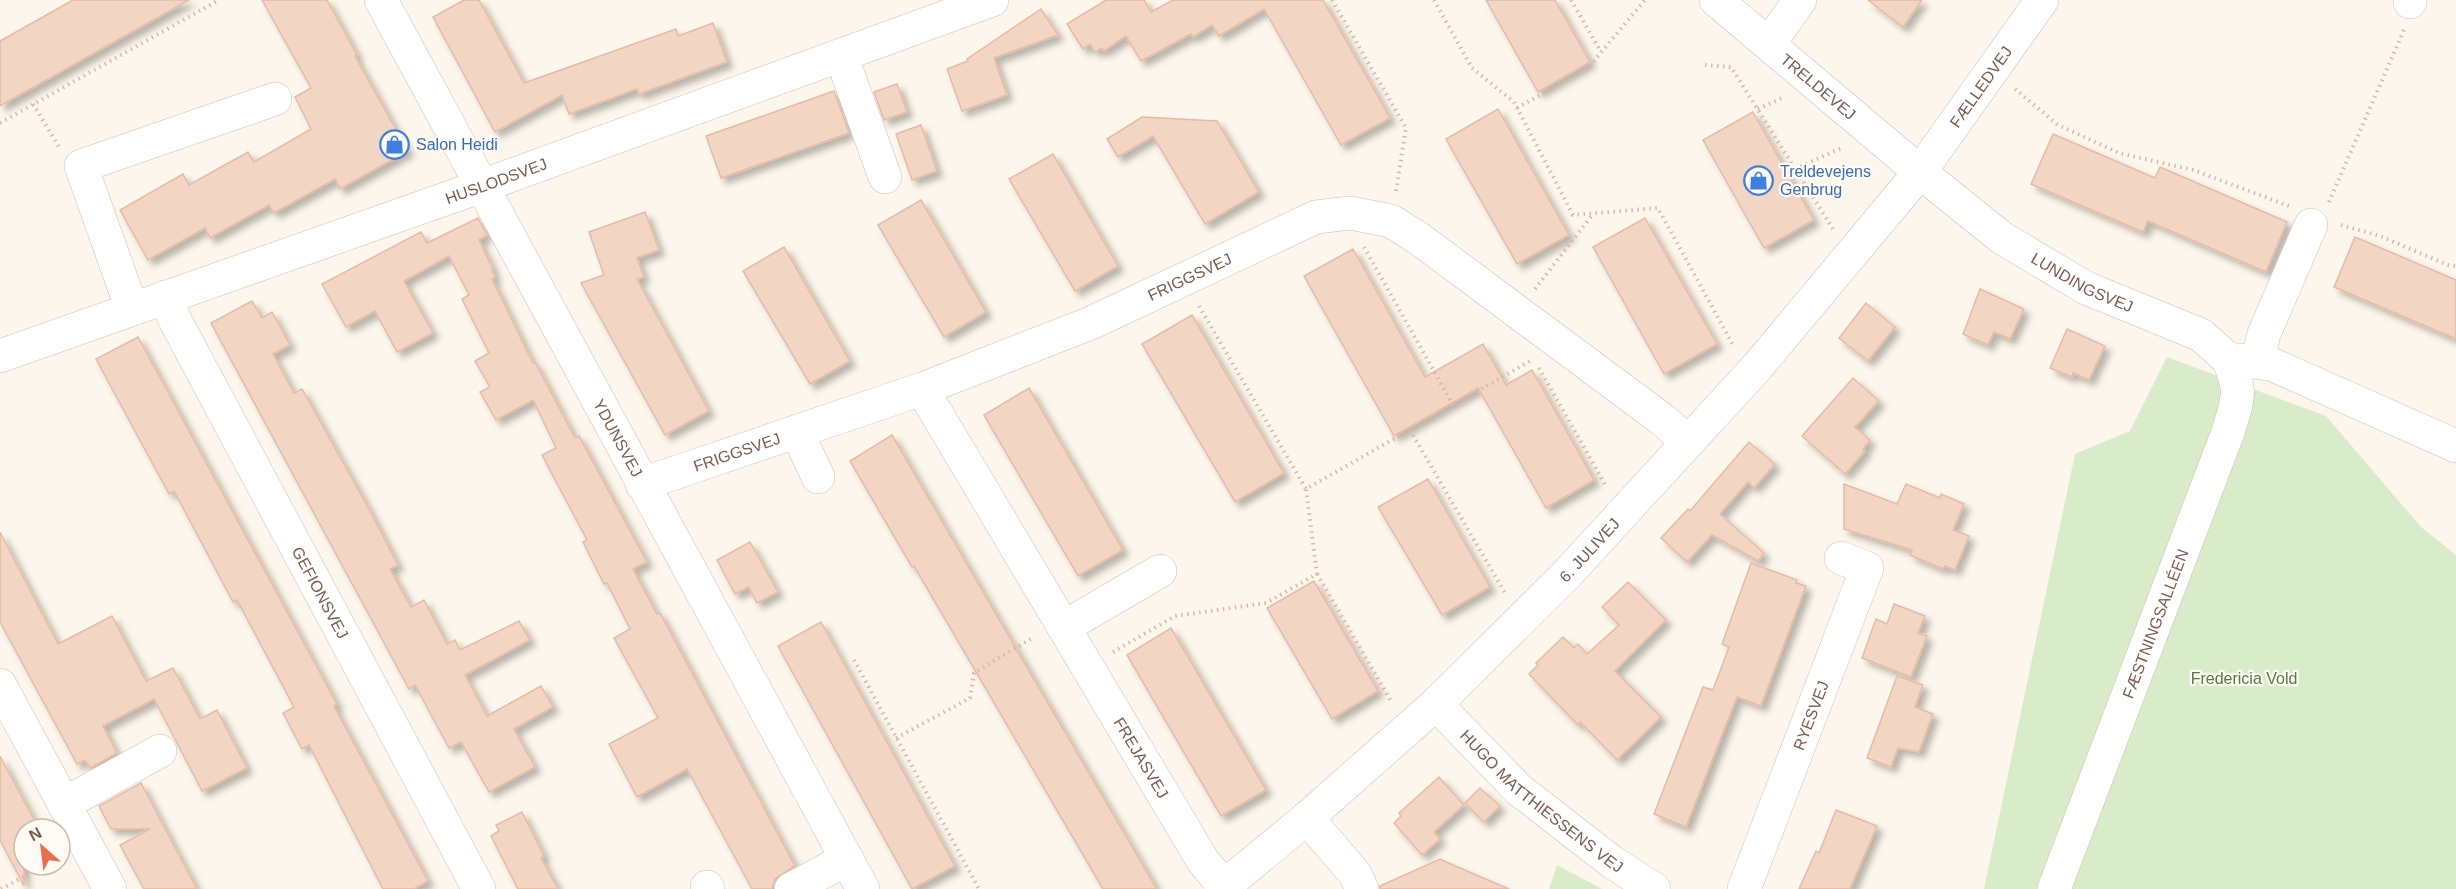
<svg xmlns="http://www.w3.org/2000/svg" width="2456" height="889" viewBox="0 0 2456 889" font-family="Arial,sans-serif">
<defs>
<filter id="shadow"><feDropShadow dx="5.5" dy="5.5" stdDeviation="3" flood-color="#0004"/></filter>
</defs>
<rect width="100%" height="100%" fill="#fdf6ec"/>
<g fill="#d8ecc9">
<polygon points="2167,357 2326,416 2421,527 2456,555 2456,889 1984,889 2075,454 2130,431"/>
<polygon points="1557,865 1602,889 1549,889"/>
</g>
<g fill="#f3d5c3" stroke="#e6bba3" stroke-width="1.5" filter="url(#shadow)">
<polygon points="73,0 189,0 0,106 0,41"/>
<polygon points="262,0 327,0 357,55 355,56 408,151 340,189 335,179 274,213 269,205 210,238 205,228 148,260 120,210 183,174 189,185 248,152 254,162 311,129 295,97 311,88"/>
<polygon points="464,0 479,0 524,83 676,29 678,36 713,23 727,62 639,94 637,89 569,114 562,95 495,132 433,17"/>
<polygon points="1106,0 1144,0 1151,12 1173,0 1323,0 1390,118 1341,145 1264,9 1219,36 1212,25 1193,37 1191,34 1141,61 1126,36 1104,51 1102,48 1095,52 1090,44 1083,49 1067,24"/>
<polygon points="1486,0 1555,0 1590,62 1538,92"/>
<polygon points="1868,0 1922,0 1903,27"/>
<polygon points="1041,9 1058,35 994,58 1007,95 962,111 947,69 968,61 967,59"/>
<polygon points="897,84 907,112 884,120 874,92"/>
<polygon points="834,91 849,133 721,178 706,136"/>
<polygon points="1498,109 1569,235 1517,264 1446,139"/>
<polygon points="1753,112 1814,220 1764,248 1703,140"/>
<polygon points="1142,117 1217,121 1259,192 1205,224 1153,136 1118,157 1107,139"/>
<polygon points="921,125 937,171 912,180 896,134"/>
<polygon points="2053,134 2155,178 2160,167 2287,222 2266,272 2148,221 2143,232 2031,184"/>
<polygon points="1053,154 1118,266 1075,291 1009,179"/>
<polygon points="921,200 986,312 944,337 878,225"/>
<polygon points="645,212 659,250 637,258 644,277 637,279 709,411 665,435 581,283 604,275 589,232"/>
<polygon points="478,218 487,235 479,240 493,269 492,270 495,277 492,279 533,363 535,362 575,438 579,436 647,562 633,569 657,614 660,613 795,866 775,879 772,889 752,889 687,769 637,797 609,744 658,718 614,638 630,629 607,583 604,584 583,542 587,540 542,455 556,448 533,400 496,420 480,392 490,387 475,361 489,353 462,299 469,295 449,256 404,281 433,333 397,352 375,311 346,327 322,284 421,232 427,243"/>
<polygon points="1645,218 1717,344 1664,374 1593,247"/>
<polygon points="2355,237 2456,280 2456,339 2334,287"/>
<polygon points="784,247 850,361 810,384 743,271"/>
<polygon points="1353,249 1425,377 1483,344 1506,385 1532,370 1594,480 1546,508 1478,388 1394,436 1304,276"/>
<polygon points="1980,289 2024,309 2010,339 1994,332 1988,345 1963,334"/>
<polygon points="252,301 262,318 272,312 290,345 273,354 294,393 302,389 369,509 398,565 390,569 411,607 424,600 447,644 455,640 460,650 519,621 530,640 465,675 487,716 541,686 553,707 514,729 535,767 489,792 461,742 449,748 415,685 409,689 211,323"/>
<polygon points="1866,303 1895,327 1868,361 1839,338"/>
<polygon points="1192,315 1284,473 1235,502 1142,344"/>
<polygon points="2067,329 2105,346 2089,380 2073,373 2072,377 2050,368"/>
<polygon points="138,337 337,704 334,706 428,881 414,889 383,889 309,745 302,749 283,713 294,707 237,600 233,602 174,491 169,494 96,359"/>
<polygon points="1853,378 1879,401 1855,427 1870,440 1863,449 1865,451 1845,474 1802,436"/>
<polygon points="1029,388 1123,550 1078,576 984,415"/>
<polygon points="892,435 1028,669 1157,889 1103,889 914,566 912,567 850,461"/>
<polygon points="1749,442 1775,464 1754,488 1748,482 1720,514 1764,553 1758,561 1712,535 1687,562 1661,538 1688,509 1690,511"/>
<polygon points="1428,479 1490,587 1442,615 1378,507"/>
<polygon points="1844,484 1897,504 1906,484 1940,498 1941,494 1964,504 1953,530 1969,536 1955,570 1945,566 1943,569 1910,555 1912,550 1844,529"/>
<polygon points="0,532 58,644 112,616 146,681 173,668 200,719 217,710 247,768 202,791 154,699 103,726 117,753 90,768 85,760 77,764 0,622"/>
<polygon points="750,542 778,592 757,603 749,587 735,594 717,560"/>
<polygon points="1751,563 1797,580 1796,583 1806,586 1761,706 1737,697 1686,827 1654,814 1703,687 1713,690 1729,647 1722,644"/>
<polygon points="1314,581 1378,691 1332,719 1267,608"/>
<polygon points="1628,582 1666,620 1615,671 1661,717 1617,760 1580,722 1578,725 1529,674 1538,665 1536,663 1563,637 1574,648 1578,644 1587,654 1619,625 1602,607"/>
<polygon points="1894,604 1925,616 1918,633 1927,636 1911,677 1862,658 1876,619 1887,624"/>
<polygon points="821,622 955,866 912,889 778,646"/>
<polygon points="1171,628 1266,790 1221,816 1127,655"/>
<polygon points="1897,676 1923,685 1915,707 1933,714 1919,752 1898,748 1891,767 1867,758"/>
<polygon points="0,756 39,829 24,829 24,886 0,840"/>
<polygon points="1439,777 1464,805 1434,832 1440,839 1422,855 1394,823 1401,816 1399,813"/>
<polygon points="141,783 162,823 197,889 144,889 120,845 150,829 111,829 99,806"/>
<polygon points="1480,788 1500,806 1484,822 1465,803"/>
<polygon points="1836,810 1877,826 1850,889 1799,889 1816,851 1819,853"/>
<polygon points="522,812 544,856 541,858 558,889 518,889 491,836 499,831 496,825"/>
<polygon points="1440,859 1446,862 1509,889 1380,889 1380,886"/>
</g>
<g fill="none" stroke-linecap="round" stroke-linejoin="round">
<defs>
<g id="minor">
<path id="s1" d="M381 0 863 889"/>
<path id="s2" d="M1716 0 1920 172 2002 238 2086 288 2201 335 2228 359 2271 364 2456 446"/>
<polyline points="2410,2 2410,0"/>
<polyline points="1769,44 1800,0"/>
<polyline points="841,55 885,177"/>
<path id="s3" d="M165 297 176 322 479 889"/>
<polyline points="132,309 81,166 275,99"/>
<path id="s4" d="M0 356 482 186 992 0"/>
<polyline points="2257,362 2264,334 2311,225"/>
<path id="s5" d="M922 389 1203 861 1224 886"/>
<polyline points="797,432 818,477"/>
<path id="s6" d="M642 484 922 389 1091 323 1316 217 1350 213 1391 221 1418 238 1663 420 1688 442"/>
<polyline points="1064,627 1160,571"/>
<polyline points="0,685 110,889"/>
<path id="s7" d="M1436 704 1518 789 1612 862 1654 889"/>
<polyline points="64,804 160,751"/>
<polyline points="1307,818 1355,874 1362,889"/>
<polyline points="707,887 708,889"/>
<polyline points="791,889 847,859"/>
<path id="s8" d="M1221 889 1307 818 1436 704 1567 574 1758 366 1920 172 2042 0"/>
<path id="s9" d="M1744 889 1867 568 1841 558"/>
<path id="s10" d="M2054 889 2228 432C2238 398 2243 393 2228 359"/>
</g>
</defs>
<use href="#minor" stroke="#d1beb0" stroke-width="34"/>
<g stroke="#d9b8a5" stroke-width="4" stroke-dasharray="1.5 4.5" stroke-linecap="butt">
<polyline points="1332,0 1406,128 1396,191"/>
<polyline points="1434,0 1472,68 1514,102 1573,215 1658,208 1734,347"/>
<polyline points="1571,0 1601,52"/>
<polyline points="1705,65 1731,67 1833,229"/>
<polyline points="2015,89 2058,125 2119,153 2193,170 2289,206"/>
<polyline points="33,104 59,147"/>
<polyline points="1517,108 1588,68 1645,0"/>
<polyline points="1758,109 1784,97"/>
<polyline points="0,123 219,0"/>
<polyline points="1795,169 1844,147"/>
<polyline points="2329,202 2404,30"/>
<polyline points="2341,225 2380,236 2448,265 2456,266"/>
<polyline points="1364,247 1453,405"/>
<polyline points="1535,289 1593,214"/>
<polyline points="1199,306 1306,489"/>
<polyline points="1539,368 1606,486"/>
<polyline points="1410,430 1505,593"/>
<polyline points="1317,574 1392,703"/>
<polyline points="1113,652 1175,616 1266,603 1317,574 1306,489 1532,360"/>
<polyline points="854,660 979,889"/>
<polyline points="896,738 970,698 974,673 1034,637"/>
<polyline points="1,889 46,865"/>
</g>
<use href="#minor" stroke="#fff" stroke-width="33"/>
</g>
<defs>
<symbol id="shop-ring" viewBox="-11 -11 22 22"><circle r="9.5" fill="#fffaf3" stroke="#3f7fe0" stroke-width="1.5"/><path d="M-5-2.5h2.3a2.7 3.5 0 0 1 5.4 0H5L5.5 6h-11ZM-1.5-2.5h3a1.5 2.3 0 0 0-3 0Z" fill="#3f7fe0"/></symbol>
</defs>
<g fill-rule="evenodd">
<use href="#shop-ring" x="378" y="128" width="33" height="33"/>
<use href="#shop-ring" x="1742" y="164" width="33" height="33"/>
</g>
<g text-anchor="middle" stroke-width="4.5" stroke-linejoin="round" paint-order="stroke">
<g font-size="16" fill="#7a5c4d" stroke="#fffaf3">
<text dy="6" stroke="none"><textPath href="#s2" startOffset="134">TRELDEVEJ</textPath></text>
<text dy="6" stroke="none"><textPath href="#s8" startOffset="1108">FÆLLEDVEJ</textPath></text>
<text dy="6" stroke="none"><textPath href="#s4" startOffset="526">HUSLODSVEJ</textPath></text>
<text dy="6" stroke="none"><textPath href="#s6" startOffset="586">FRIGGSVEJ</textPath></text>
<text dy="6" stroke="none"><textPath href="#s2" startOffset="464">LUNDINGSVEJ</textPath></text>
<text dy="6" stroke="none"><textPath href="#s1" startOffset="498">YDUNSVEJ</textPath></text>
<text dy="6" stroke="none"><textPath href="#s6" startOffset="100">FRIGGSVEJ</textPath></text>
<text dy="6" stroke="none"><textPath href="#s8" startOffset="501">6. JULIVEJ</textPath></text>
<text dy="6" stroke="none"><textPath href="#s3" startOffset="334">GEFIONSVEJ</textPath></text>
<text dy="6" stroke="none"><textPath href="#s10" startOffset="284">FÆSTNINGSALLÉEN</textPath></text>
<text dy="6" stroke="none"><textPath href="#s9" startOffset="186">RYESVEJ</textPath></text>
<text dy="6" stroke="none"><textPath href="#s5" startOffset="429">FREJASVEJ</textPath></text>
<text dy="6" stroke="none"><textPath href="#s7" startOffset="144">HUGO MATTHIESSENS VEJ</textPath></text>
</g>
<g font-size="16" fill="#366cbe" stroke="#fffaf3" text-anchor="start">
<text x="416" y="150">Salon Heidi</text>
<text x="1780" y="177">Treldevejens<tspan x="1780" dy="18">Genbrug</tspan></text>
</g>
<g font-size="16" fill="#537a41" stroke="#fffaf3">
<text x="2244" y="684">Fredericia Vold</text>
</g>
</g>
<g transform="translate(42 847) rotate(332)"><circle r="28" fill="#fffaf3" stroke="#cabbb1" stroke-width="1.5"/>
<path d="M0-4.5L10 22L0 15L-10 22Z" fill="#e76f51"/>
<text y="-9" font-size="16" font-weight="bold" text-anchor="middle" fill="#7a5c4d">N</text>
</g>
</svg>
